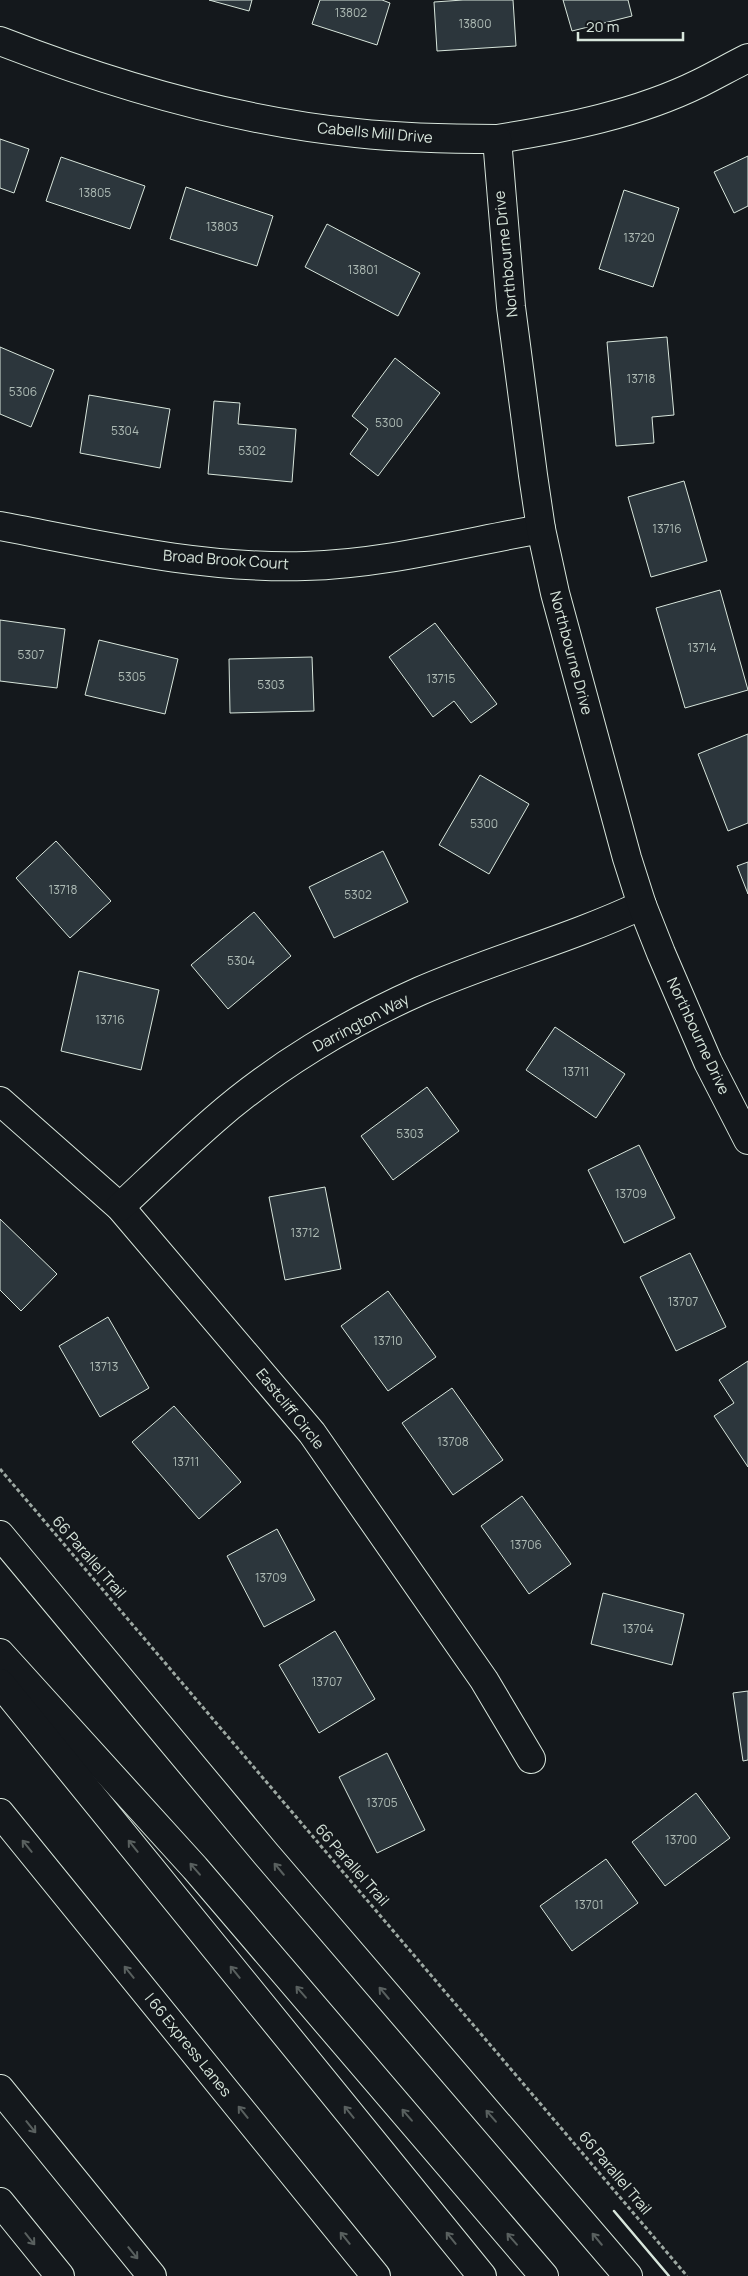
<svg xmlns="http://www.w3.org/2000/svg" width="748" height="2276" viewBox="0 0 748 2276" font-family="Manrope,sans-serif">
<rect width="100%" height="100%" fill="#14181c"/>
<g fill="#2c363c" stroke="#d8e6dc">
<polygon points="209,0 252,0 249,11"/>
<polygon points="320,0 382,0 390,3 377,45 312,24"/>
<polygon points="463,0 513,0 516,46 437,51 434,2"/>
<polygon points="563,0 628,0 632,16 572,31"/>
<polygon points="0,139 29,149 14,193 0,188"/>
<polygon points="748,156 748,206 734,213 714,172"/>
<polygon points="61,157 145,186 130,229 46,201"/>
<polygon points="186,187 273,216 257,266 170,239"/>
<polygon points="624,190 679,208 653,287 599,269"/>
<polygon points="327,224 420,273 398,316 305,267"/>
<polygon points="667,337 674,415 652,417 654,443 616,446 607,342"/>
<polygon points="0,347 54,370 31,427 0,414"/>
<polygon points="395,358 440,393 378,476 350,454 368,429 352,416"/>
<polygon points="89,395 170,409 160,468 80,453"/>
<polygon points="214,401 240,403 238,424 296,429 292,482 208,474"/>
<polygon points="684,481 707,561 651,577 628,497"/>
<polygon points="720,590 748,690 685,708 656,608"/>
<polygon points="0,620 65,629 57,688 0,681"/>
<polygon points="435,623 497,704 471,723 454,701 433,717 389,657"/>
<polygon points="99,640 178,659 165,714 85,695"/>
<polygon points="312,657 314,711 230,713 229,659"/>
<polygon points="748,734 748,823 728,831 698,754"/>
<polygon points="480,775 529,804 489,874 439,845"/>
<polygon points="56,841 111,901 70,938 16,878"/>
<polygon points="383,851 408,902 334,938 309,887"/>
<polygon points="748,862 748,894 737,866"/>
<polygon points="254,912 291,956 228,1009 191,965"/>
<polygon points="79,971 159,990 141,1070 61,1051"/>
<polygon points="555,1027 625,1074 596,1118 526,1070"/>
<polygon points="427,1087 459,1131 393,1180 361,1136"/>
<polygon points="639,1145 675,1218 624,1243 588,1170"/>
<polygon points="325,1187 341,1269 285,1280 269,1197"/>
<polygon points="0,1219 57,1274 21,1311 0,1290"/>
<polygon points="690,1253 726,1327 676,1351 640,1277"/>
<polygon points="388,1291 436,1357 388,1391 341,1326"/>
<polygon points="108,1317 149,1388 100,1417 59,1346"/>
<polygon points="748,1361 748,1467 714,1416 734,1403 719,1380"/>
<polygon points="452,1388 503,1460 453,1495 402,1423"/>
<polygon points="174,1406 241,1482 199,1519 132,1442"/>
<polygon points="522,1496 571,1564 529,1594 481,1526"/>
<polygon points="277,1529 315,1600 264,1627 227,1556"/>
<polygon points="603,1593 684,1614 672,1665 591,1644"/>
<polygon points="335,1631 375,1699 319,1733 279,1665"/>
<polygon points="748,1691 748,1760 743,1761 733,1693"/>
<polygon points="387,1753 425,1830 377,1853 339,1777"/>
<polygon points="696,1793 730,1838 665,1886 632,1842"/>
<polygon points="606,1859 638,1903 572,1951 540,1906"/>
</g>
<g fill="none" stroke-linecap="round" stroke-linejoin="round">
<defs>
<g id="street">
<path d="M497 139C566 128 637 114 700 83 716 75 732 66 748 58"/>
<path d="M0 526C100 545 202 569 305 566 384 564 463 543 541 529"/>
<polyline points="0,1101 120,1207 312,1433 484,1680 531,1759"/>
<path d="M120 1207C151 1178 182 1148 214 1120 273 1068 348 1023 420 991 493 959 570 939 642 905"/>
</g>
<path id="secondary" d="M0 41C113 85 236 121 356 133 403 138 450 139 497 139L511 307 533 475 541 529 555 593 627 858 642 905 661 953 708 1062 748 1140"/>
<g id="highway">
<polyline points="0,1535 266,1854 628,2276"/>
<polyline points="0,1653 195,1868 544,2276"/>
<polyline points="0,1683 482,2276"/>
<polyline points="0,1813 376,2276"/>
<polyline points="0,2089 152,2276"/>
<polyline points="0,2202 60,2276"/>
</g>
</defs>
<use href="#street" stroke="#d8e6dc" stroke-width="30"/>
<use href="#secondary" stroke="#d8e6dc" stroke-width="30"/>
<use href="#highway" stroke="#d8e6dc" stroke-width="30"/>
<polyline stroke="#9da8a2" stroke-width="3" stroke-dasharray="4 2.5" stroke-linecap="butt" points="0,1469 687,2276"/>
<use href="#street" stroke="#14181c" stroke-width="28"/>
<use href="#secondary" stroke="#14181c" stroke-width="28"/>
<use href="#highway" stroke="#14181c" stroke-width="28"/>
<polyline stroke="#d8e6dc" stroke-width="2.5" points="614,2211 669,2276"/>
</g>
<defs><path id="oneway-shaft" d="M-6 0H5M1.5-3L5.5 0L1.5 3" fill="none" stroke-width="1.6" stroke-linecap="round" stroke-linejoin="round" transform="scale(1.25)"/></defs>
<g stroke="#59605f">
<use href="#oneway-shaft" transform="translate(27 1846) rotate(-129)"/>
<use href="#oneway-shaft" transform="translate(133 1846) rotate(-129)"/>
<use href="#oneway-shaft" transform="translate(195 1869) rotate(-131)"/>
<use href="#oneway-shaft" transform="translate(279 1869) rotate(-130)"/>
<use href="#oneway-shaft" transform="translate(129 1972) rotate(-129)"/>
<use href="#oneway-shaft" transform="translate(235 1972) rotate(-129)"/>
<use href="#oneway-shaft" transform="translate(301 1992) rotate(-131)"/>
<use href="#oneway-shaft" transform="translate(384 1993) rotate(-130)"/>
<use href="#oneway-shaft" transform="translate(243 2112) rotate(-129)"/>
<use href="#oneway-shaft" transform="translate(349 2112) rotate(-129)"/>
<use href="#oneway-shaft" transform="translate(407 2115) rotate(-131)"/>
<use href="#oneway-shaft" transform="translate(491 2116) rotate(-131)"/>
<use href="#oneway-shaft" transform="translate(31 2127) rotate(51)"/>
<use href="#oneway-shaft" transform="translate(345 2238) rotate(-129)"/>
<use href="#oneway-shaft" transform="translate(451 2238) rotate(-129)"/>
<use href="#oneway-shaft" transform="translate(30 2239) rotate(51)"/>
<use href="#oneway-shaft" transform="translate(512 2239) rotate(-131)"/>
<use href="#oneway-shaft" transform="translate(597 2239) rotate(-130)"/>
<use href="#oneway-shaft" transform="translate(133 2253) rotate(51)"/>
</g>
<g text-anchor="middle" stroke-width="4" stroke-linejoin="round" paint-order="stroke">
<g font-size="12" fill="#adbab4">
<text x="351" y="17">13802</text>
<text x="475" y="28">13800</text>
<text x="95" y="197">13805</text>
<text x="222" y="231">13803</text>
<text x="639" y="242">13720</text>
<text x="363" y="274">13801</text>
<text x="641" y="383">13718</text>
<text x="23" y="396">5306</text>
<text x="389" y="427">5300</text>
<text x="125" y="435">5304</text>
<text x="252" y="455">5302</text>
<text x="667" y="533">13716</text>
<text x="702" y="652">13714</text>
<text x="31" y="659">5307</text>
<text x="132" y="681">5305</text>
<text x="441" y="683">13715</text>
<text x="271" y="689">5303</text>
<text x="484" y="828">5300</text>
<text x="63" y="894">13718</text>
<text x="358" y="899">5302</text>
<text x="241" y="965">5304</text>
<text x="110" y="1024">13716</text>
<text x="576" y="1076">13711</text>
<text x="410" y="1138">5303</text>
<text x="631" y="1198">13709</text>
<text x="305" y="1237">13712</text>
<text x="683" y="1306">13707</text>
<text x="388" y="1345">13710</text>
<text x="104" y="1371">13713</text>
<text x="453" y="1446">13708</text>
<text x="186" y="1466">13711</text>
<text x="526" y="1549">13706</text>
<text x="271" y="1582">13709</text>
<text x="638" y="1633">13704</text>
<text x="327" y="1686">13707</text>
<text x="382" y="1807">13705</text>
<text x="681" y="1844">13700</text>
<text x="589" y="1909">13701</text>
</g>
<g font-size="15" fill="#d8e6dc" stroke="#14181c">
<text transform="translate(375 133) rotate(5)" y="5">Cabells Mill Drive</text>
<text transform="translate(506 254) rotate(-96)" y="5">Northbourne Drive</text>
<text transform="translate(226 560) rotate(4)" y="5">Broad Brook Court</text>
<text transform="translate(571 653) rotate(75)" y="5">Northbourne Drive</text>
<text transform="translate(361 1023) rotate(-28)" y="5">Darrington Way</text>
<text transform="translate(698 1036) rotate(65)" y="5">Northbourne Drive</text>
<text transform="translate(290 1409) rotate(51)" y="5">Eastcliff Circle</text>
<text transform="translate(89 1557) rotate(49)" y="5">66 Parallel Trail</text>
<text transform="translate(352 1865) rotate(49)" y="5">66 Parallel Trail</text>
<text transform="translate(188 2045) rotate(51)" y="5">I 66 Express Lanes</text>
<text transform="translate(615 2173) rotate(50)" y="5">66 Parallel Trail</text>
</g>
</g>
<path d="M578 32v8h105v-8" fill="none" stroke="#d8e6dc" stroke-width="2.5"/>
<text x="586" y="32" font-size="15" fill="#d8e6dc" stroke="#14181c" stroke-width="4" paint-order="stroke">20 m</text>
</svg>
